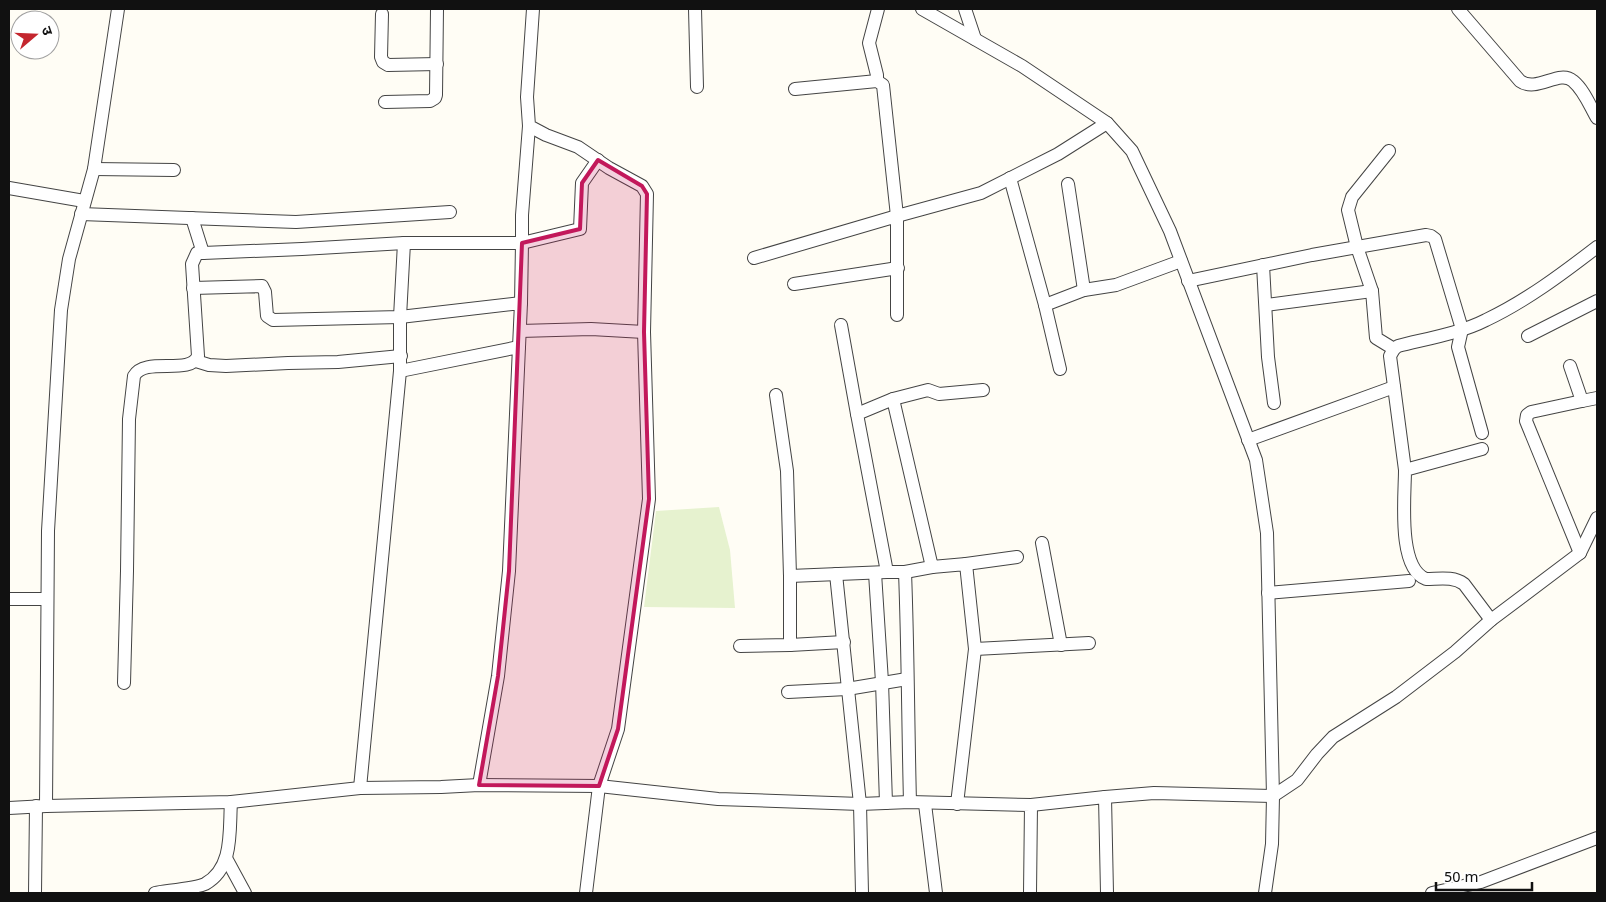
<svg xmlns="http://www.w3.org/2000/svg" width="1606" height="902" viewBox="0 0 1606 902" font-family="Georgia,'Noto Sans Devanagari',serif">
<rect width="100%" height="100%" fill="#fffdf5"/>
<polygon fill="#e6f2cf" points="719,507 730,550 735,608 644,607 656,511"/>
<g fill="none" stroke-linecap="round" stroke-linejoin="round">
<defs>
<g id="minor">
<polyline points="533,9 527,97 529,126 546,135 578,147 609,168 642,186 647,194 644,332 649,499 618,729 599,786 586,893"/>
<polyline points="695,9 697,87"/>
<polyline points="922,9 1022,66 1107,123 1132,151 1170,231 1256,460 1267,533 1273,796 1272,844 1265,893"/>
<polyline points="965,9 975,39"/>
<path d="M1458 9 1520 81C1537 93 1559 69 1573 81 1584 90 1590 106 1597 118"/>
<polyline points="382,14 381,57 383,62 388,65 437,64"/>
<polyline points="877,81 877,75 869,43 878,9"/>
<polyline points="795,89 877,81 883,85 897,216 981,193 1058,154 1107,123"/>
<polyline points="385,102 430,101 435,98 436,95 437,9"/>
<polyline points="1389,151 1352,197 1348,210 1357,247 1372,291 1376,338 1394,349"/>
<polyline points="94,169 174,170"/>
<polyline points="1010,178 1045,305 1060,369"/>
<polyline points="1068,184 1084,290"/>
<polyline points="9,188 84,201"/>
<polyline points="81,214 296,222 450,212"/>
<polyline points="192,218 203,253"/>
<polyline points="754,258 897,216 897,315"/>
<polyline points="1263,265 1268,357 1274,403"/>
<polyline points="1188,281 1312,255 1426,235 1431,236 1435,239 1462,329 1458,347 1482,433"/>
<polyline points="794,284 898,268"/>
<polyline points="193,288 262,286 265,292 267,316 273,320 400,317 521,303 519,347"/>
<polyline points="521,303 522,243 580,229 582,183 598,160"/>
<polyline points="1045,305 1084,290 1116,285 1181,261"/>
<polyline points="1266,305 1372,291"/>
<polyline points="841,325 857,414"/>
<polyline points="520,331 591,329 644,332"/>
<polyline points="1528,336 1597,301"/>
<polyline points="196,361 209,365 226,366 288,363 338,362 401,356"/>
<polyline points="1570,366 1582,401 1597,398"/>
<polyline points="400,371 519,347 509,571 498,676 479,785"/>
<polyline points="776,395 787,471 790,576 887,572"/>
<polyline points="893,399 928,390 939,394 983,390"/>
<polyline points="1248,440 1394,387"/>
<path d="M1482 449 1405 470C1405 496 1397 568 1426 579 1439 579 1453 576 1464 584L1491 620"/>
<path d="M1405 470 1390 356 1394 349 1398 346C1425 339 1461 333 1486 320 1526 301 1562 274 1597 247"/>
<polyline points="1042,543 1061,645"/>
<polyline points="1580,553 1526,421 1527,415 1531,412 1582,401"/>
<polyline points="966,564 1017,557"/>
<polyline points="905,572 932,567"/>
<polyline points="875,573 882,682 886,803"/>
<polyline points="836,574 860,804 862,893"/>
<polyline points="790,576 790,645"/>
<polyline points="1268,593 1409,581"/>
<polyline points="9,599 47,599"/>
<polyline points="740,646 790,645 844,642"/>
<polyline points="975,649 1089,643"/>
<path d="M124 683 127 571 129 419 134 376C145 356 190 376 198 356L192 264 197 253H203L302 249 404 243"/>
<polyline points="788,692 847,689 907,679"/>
<polyline points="360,788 400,371 400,317 404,243 522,243 522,215 529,126"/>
<polyline points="1105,797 1154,793 1273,796 1297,780 1317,754 1333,737 1396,697 1455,652 1491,620 1580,553 1597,518"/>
<path d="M910 802C908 726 908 649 905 572H887L857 414 893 399 932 567 966 564 975 649 957 804"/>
<polyline points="925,804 936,893"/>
<polyline points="1031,805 1105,797 1107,893"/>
<polyline points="46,806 48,531 61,310 69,259 94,169 118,9"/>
<polyline points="9,808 46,806 231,802 360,788 441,787 479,785 599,786 718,799 860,804 910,802 1031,805 1030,893"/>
<polyline points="226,858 245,893"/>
<polyline points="35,893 36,806"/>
<path d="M155 893C165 891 197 888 205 884 234 868 229 831 231 802"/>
<polyline points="1432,893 1481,882 1597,838"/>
</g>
</defs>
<use href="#minor" stroke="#444" stroke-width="14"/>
<use href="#minor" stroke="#fff" stroke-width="12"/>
</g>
<path fill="#c2185b" fill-opacity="0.2" stroke="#c2185b" stroke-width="4" stroke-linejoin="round" d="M598 160 642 186 647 194 644 332 649 499 618 729 599 786 479 785 498 676 509 571 522 243 580 229 582 183Z"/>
<rect width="1606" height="902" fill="none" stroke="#111111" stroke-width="20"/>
<g transform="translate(35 35) rotate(71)"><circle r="24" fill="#ffffff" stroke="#a0a0a0"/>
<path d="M0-4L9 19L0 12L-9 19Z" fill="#c4262e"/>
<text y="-8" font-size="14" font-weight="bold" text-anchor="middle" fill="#111111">उ</text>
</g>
<path d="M1436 882v8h96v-8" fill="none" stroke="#111111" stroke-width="2.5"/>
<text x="1444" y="882" font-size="15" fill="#111111" stroke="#ffffff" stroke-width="4" paint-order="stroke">50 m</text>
</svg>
